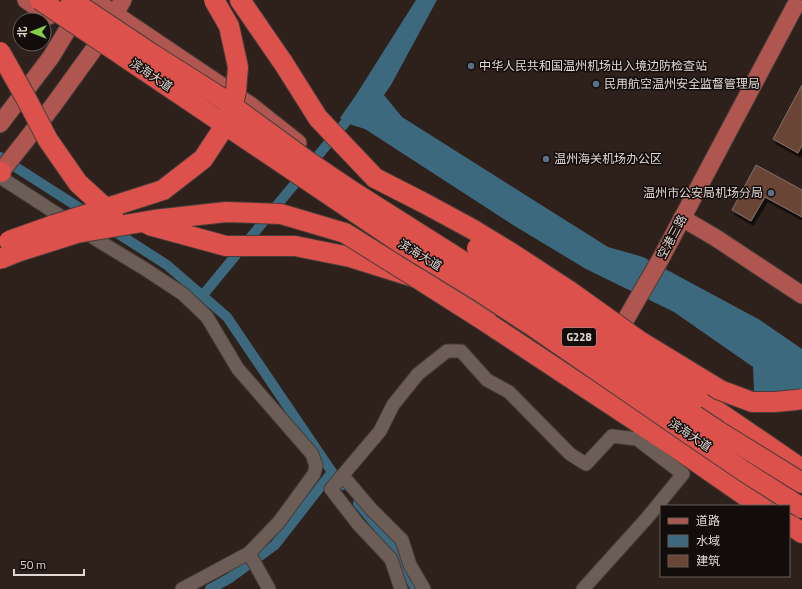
<svg xmlns="http://www.w3.org/2000/svg" width="802" height="589" viewBox="0 0 802 589" font-family="'Titillium Web','Noto Sans SC',sans-serif">
<defs>
<filter id="shadow"><feDropShadow dx="2.5" dy="4.5" stdDeviation="0" flood-color="#0009"/></filter>
</defs>
<rect width="100%" height="100%" fill="#2e211c"/>
<polygon fill="#3c697e" points="416,0 437,0 391,85 384,95 402,117 608,247 643,257 760,320 802,349 802,396 754,392 753,367 674,312 586,269 513,225 365,129 352,125 340,118 356,95"/>
<g fill="none" stroke-linecap="round" stroke-linejoin="round">
<g stroke="#3c697e" stroke-width="10">
<polyline points="0,157 89,214"/>
<polyline points="111,229 167,265 227,317 332,472 343,485"/>
<polyline points="203,295 354,112"/>
<polyline points="358,503 386,537 416,589"/>
<polyline points="210,589 230,578 275,545 332,472"/>
</g>
</g>
<g fill="#6b4535" stroke="#81716b" filter="url(#shadow)">
<polygon points="802,85 802,145 798,153 773,139"/>
<polygon points="756,165 802,190 802,217 765,197 751,221 732,210"/>
</g>
<g fill="none" stroke-linecap="round" stroke-linejoin="round">
<defs>
<g id="minor">
<polyline points="0,177 102,243 145,269 183,294 207,317 238,369 312,454 316,466 314,474 279,522 249,553 182,589"/>
<polyline points="343,476 371,509 402,540 410,565 424,589"/>
<polyline points="249,553 269,589"/>
<polyline points="401,589 391,559 358,524 331,489 380,431 393,405 418,374 447,351 461,351 487,380 509,392 570,454 586,464 612,436 637,439 683,474 647,518 583,589"/>
</g>
<g id="major">
<polyline points="26,0 49,16"/>
<polyline points="94,0 250,105 298,143"/>
<polyline points="0,124 51,57 68,29 79,11"/>
<polyline points="0,173 52,107 94,49 123,0"/>
<polyline points="682,218 716,238 802,295"/>
<polyline points="404,256 488,312"/>
<polyline points="615,338 660,260 795,6"/>
<polyline points="751,489 775,506"/>
</g>
<g id="highway">
<polyline points="240,0 284,64 318,118 375,178"/>
<polyline points="0,172 1,172"/>
<polyline points="295,246 350,257 417,278 483,320 675,447 760,506"/>
<polyline points="698,398 802,469"/>
<polyline points="789,524 802,533"/>
</g>
</defs>
<use href="#minor" stroke="#473c38" stroke-width="15"/>
<use href="#major" stroke="#473c38" stroke-width="19"/>
<use href="#highway" stroke="#473c38" stroke-width="22"/>
<use href="#minor" stroke="#6d5d57" stroke-width="13"/>
<use href="#major" stroke="#b05650" stroke-width="17"/>
<use href="#highway" stroke="#dc514b" stroke-width="20"/>
<defs>
<g id="highway-bridge">
<polyline points="40,0 399,242 479,291 534,327 701,442 745,472 802,508"/>
<polyline points="71,0 152,54 220,97 309,162 355,193 502,286 718,431 802,483"/>
<polyline points="0,52 27,100 48,140 78,183 113,215"/>
<polyline points="375,178 424,203 472,229 513,254 568,290 638,340 720,390 752,402 775,402 796,400 802,399"/>
<polyline points="149,225 226,246 295,246"/>
<polyline points="9,241 54,225 163,190 203,159 230,118 236,91 238,67 229,26 214,0"/>
<polyline points="477,248 542,289 620,343 698,398"/>
<polyline points="0,259 17,252 77,233 154,220 226,212 281,214 345,233 417,278"/>
</g>
</defs>
<use href="#highway-bridge" stroke="#473c38" stroke-width="22" stroke-linecap="butt"/>
<use href="#highway-bridge" stroke="#dc514b" stroke-width="20"/>
</g>
<g fill="#5c6f8a" stroke="#120c0a" stroke-width="1.5">
<circle cx="471" cy="66" r="4"/>
<circle cx="596" cy="84" r="4"/>
<circle cx="546" cy="159" r="4"/>
<circle cx="771" cy="193" r="4"/>
</g>
<g text-anchor="middle" stroke-width="3" stroke-linejoin="round" paint-order="stroke">
<rect fill="#120c0a" stroke="#a39b98" stroke-width="1" x="562" y="328" width="34" height="18" rx="3"/>
<g font-size="11" font-weight="bold" fill="#e1d8d5">
<text x="579" y="341">G228</text>
</g>
<g font-size="12" fill="#e1d8d5" stroke="#120c0a" text-anchor="start">
<text x="479" y="70">中华人民共和国温州机场出入境边防检查站</text>
<text x="604" y="88">民用航空温州安全监督管理局</text>
<text x="554" y="163">温州海关机场办公区</text>
<text x="763" y="197" text-anchor="end">温州市公安局机场分局</text>
</g>
<g font-size="12" fill="#e1d8d5" stroke="#120c0a">
<text transform="translate(151 75) rotate(34)" y="4">滨海大道</text>
<text transform="translate(672 237) rotate(-62)" y="4">空港三路</text>
<text transform="translate(420 255) rotate(31)" y="4">滨海大道</text>
<text transform="translate(690 435) rotate(34)" y="4">滨海大道</text>
</g>
</g>
<rect x="660" y="505" width="130" height="72" fill="#120c0a" stroke="#655e5b"/>
<rect x="668" y="518" width="20" height="6" fill="#b05650" stroke="#655e5b"/>
<text x="696" y="525" font-size="12" fill="#e1d8d5">道路</text>
<rect x="668" y="535" width="20" height="12" fill="#3c697e" stroke="#655e5b"/>
<text x="696" y="545" font-size="12" fill="#e1d8d5">水域</text>
<rect x="668" y="555" width="20" height="12" fill="#6b4535" stroke="#655e5b"/>
<text x="696" y="565" font-size="12" fill="#e1d8d5">建筑</text>
<g transform="translate(32 32) rotate(270)"><circle r="19" fill="#120c0a" stroke="#655e5b"/>
<path d="M0-3L7 15L0 10L-7 15Z" fill="#86cf4b"/>
<text y="-6" font-size="11" font-weight="bold" text-anchor="middle" fill="#e1d8d5">北</text>
</g>
<path d="M14 569v6h70v-6" fill="none" stroke="#e1d8d5" stroke-width="2"/>
<text x="20" y="569" font-size="12" fill="#e1d8d5" stroke="#120c0a" stroke-width="3" paint-order="stroke">50 m</text>
</svg>
